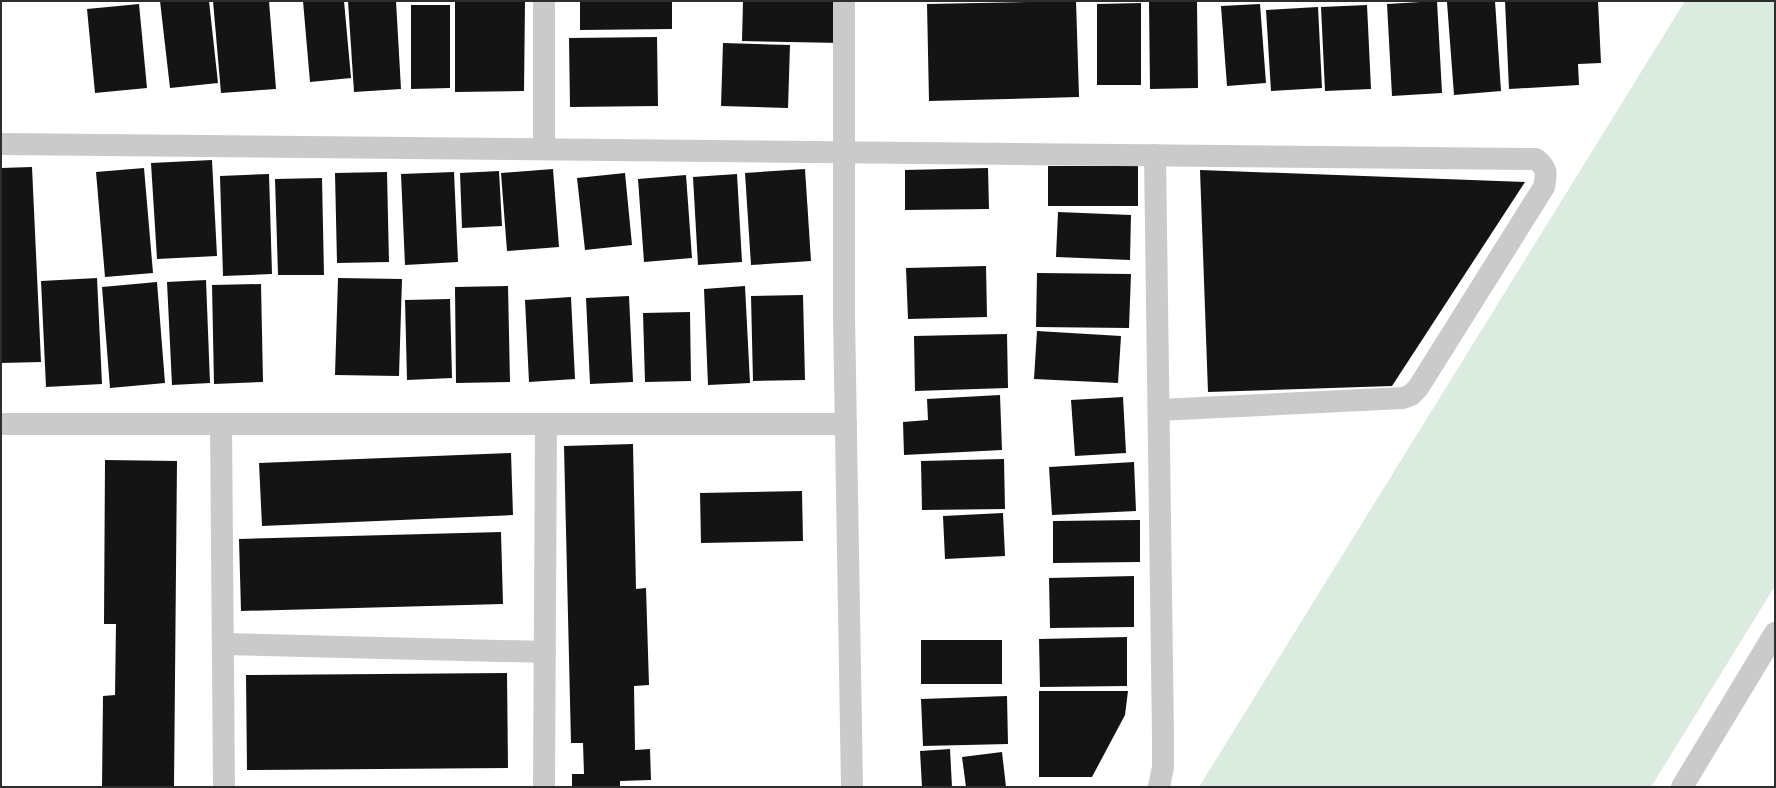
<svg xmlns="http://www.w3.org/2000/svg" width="1776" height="788" viewBox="0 0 1776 788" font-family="Figtree,sans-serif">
<rect width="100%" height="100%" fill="#fff"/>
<polygon fill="#dbebdf" points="1685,1 1775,1 1775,586 1651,787 1199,787"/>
<g fill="#141414">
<polygon points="160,1 209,1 218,83 170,88"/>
<polygon points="213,1 269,1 276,89 221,93"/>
<polygon points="303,1 344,1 351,78 310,82"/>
<polygon points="348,1 396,1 401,89 354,92"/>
<polygon points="455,1 525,1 524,91 455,92"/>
<polygon points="580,1 672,1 672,29 580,30"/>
<polygon points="743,1 842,1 841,43 742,41"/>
<polygon points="1076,1 1079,97 929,101 927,4"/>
<polygon points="1437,1 1442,93 1392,96 1387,4"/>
<polygon points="1495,1 1501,91 1454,95 1447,2"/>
<polygon points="1505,1 1598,1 1601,63 1578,64 1579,85 1509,89"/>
<polygon points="1149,2 1197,2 1198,88 1150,89"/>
<polygon points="1141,3 1141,85 1097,85 1097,4"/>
<polygon points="139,4 147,88 95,93 87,9"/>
<polygon points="1260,4 1266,83 1227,86 1221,6"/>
<polygon points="411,5 450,5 450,88 411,89"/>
<polygon points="1367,5 1371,89 1325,91 1321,7"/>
<polygon points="1318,7 1322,88 1271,91 1266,10"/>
<polygon points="657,37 658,106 570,107 569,38"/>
<polygon points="723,43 790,45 788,108 721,106"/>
<polygon points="212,160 217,256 157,259 151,163"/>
<rect x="1048" y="166" width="90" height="40"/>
<polygon points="32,167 41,362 1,363 1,168"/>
<polygon points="144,168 153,273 105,277 96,172"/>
<polygon points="988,168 989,209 905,210 905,170"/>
<polygon points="553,169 559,247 507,251 501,173"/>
<polygon points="805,169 811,261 751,265 745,173"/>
<polygon points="1200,170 1525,182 1392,386 1208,392"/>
<polygon points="499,171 502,226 462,228 460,173"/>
<polygon points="387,172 389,262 337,263 335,173"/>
<polygon points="454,172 458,262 405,265 401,174"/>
<polygon points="625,173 632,245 585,250 577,178"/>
<polygon points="269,174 272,274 223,276 220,176"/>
<polygon points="737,174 742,262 698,265 693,177"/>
<polygon points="686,175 692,258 644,262 638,179"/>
<polygon points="322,178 324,275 278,275 275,179"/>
<polygon points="1058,212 1131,215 1130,260 1056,257"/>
<polygon points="986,266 987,317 908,319 906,268"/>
<polygon points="1037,273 1131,274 1129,328 1036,327"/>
<polygon points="97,278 102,384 46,387 41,281"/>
<polygon points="338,278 402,279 399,376 335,375"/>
<polygon points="206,280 210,383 172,385 167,282"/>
<polygon points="157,282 165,383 110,388 102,287"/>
<polygon points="261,284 263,382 214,384 212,285"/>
<polygon points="508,286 510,382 456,383 455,287"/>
<polygon points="745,286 750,383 708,385 704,289"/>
<polygon points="803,295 805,380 753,381 751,296"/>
<polygon points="629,296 633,382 590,384 586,298"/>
<polygon points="571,297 575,379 529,382 525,300"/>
<polygon points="450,299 452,378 407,380 405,300"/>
<polygon points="690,312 691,381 645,382 643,313"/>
<polygon points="1037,331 1121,336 1118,383 1034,379"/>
<polygon points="1007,334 1008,388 915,391 914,336"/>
<polygon points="1000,395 1002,450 904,455 903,422 928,420 927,399"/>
<polygon points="1123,397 1126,453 1075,456 1071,400"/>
<polygon points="633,444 636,589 646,588 649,685 634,686 635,750 650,749 651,780 620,781 620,787 572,787 572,774 584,774 583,743 571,743 564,446"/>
<polygon points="511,453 513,515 262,526 259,463"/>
<polygon points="1004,459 1005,509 922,510 921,461"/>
<polygon points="105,460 177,461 174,787 102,787 103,696 115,695 116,624 104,624"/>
<polygon points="1134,462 1136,511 1052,515 1049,467"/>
<polygon points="802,491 803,541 701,543 700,493"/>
<polygon points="1003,513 1005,556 945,559 943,516"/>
<polygon points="1140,520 1140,562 1053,563 1053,521"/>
<polygon points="501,532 503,604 241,611 239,539"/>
<polygon points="1134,576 1134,627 1050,628 1049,578"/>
<polygon points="1127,637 1127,686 1040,687 1039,639"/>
<rect x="921" y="640" width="81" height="44"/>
<polygon points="507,673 508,768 247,770 246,675"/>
<polygon points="1039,691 1128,691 1125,715 1092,777 1039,777"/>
<polygon points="1007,696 1008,744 923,746 921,699"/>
<polygon points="950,749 952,787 922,787 920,751"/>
<polygon points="1002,752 1006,787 966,787 962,757"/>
</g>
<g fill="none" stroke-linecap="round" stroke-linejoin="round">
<g stroke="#cacaca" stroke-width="22">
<polyline points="844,1 844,316 852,787"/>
<path d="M1 144 1536 159C1547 168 1547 173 1544 187L1418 388 1411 395 1403 398 1159 410"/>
<polyline points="544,149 544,1"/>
<polyline points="1155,155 1163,738 1163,767 1159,787"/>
<polyline points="1,424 846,424"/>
<polyline points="221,424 224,787"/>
<polyline points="223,644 545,652"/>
<polyline points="544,787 546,424"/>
<polyline points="1682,787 1775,633"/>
</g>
</g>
<rect width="1776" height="788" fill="none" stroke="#2d2d2d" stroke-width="4"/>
</svg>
